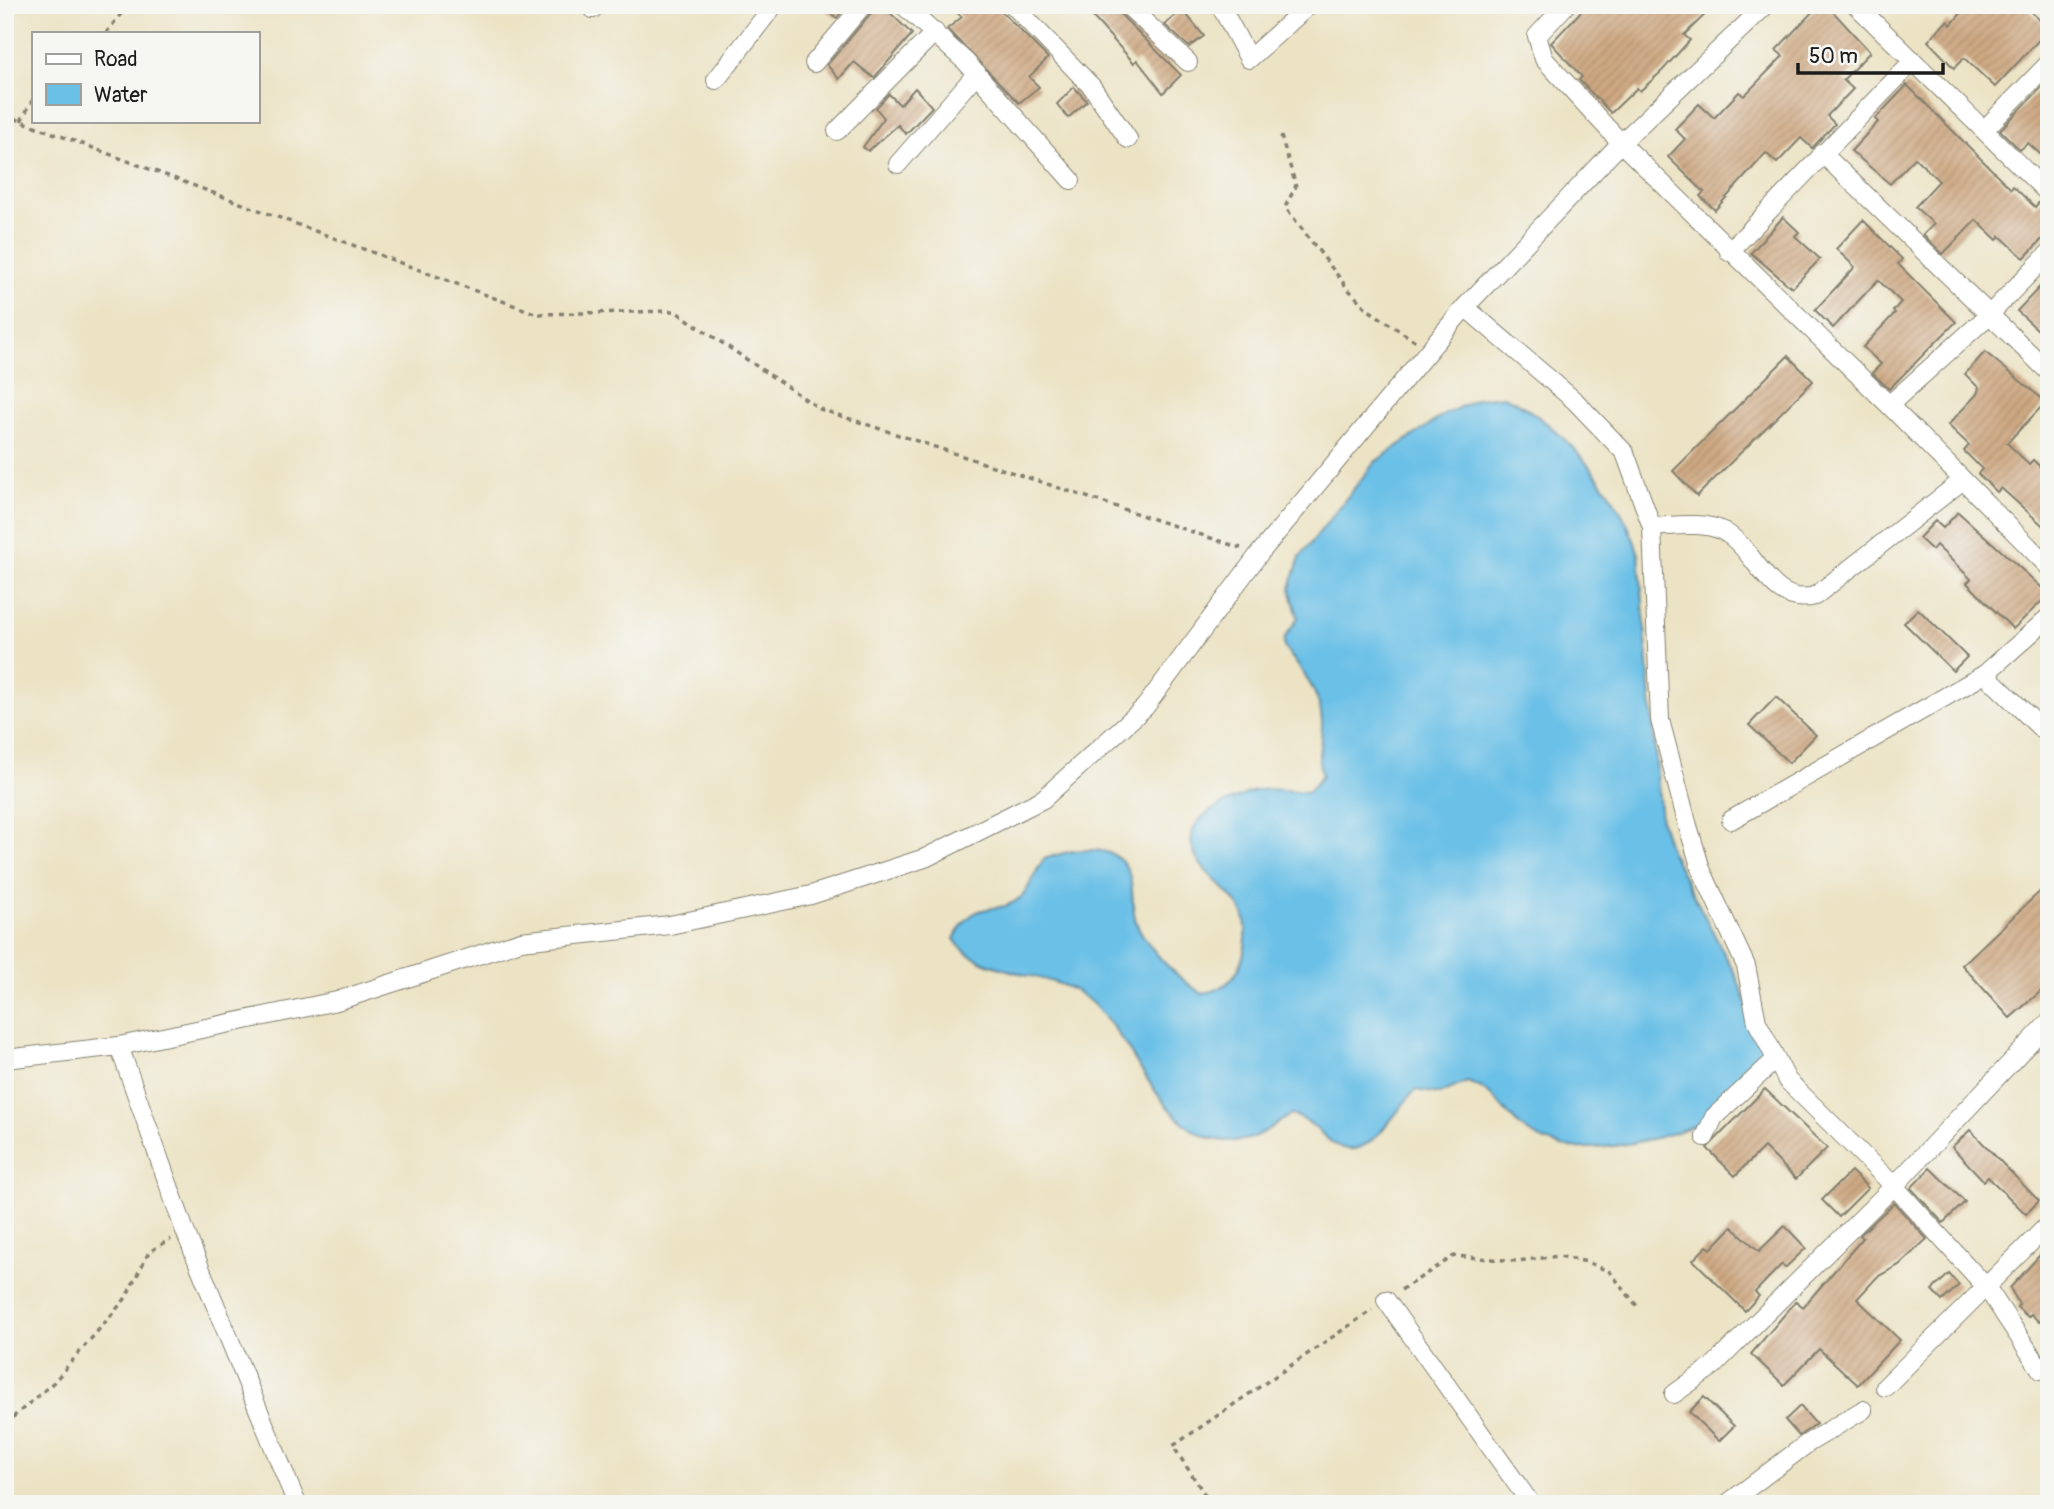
<svg xmlns="http://www.w3.org/2000/svg" width="2054" height="1509" viewBox="0 0 2054 1509" font-family="Pangolin,sans-serif">
<defs>
<pattern id="building-hatch" width="6" height="6" patternUnits="userSpaceOnUse" patternTransform="scale(1.75)"><rect width="6" height="6" fill="#cea882"/><path d="M-1 1l2-2M0 6l6-6M5 7l2-2" fill="none" stroke="#b09070"/></pattern>
</defs>
<rect width="100%" height="100%" fill="#f6f6f2"/>
<filter id="ink" filterUnits="userSpaceOnUse"><feTurbulence type="fractalNoise" baseFrequency=".0143" numOctaves="2"/><feDisplacementMap in="SourceGraphic" scale="14" xChannelSelector="R" yChannelSelector="G"/><feConvolveMatrix kernelMatrix="1 2 1 2 8 2 1 2 1" color-interpolation-filters="sRGB"/></filter>
<filter id="wash" filterUnits="userSpaceOnUse"><feTurbulence type="fractalNoise" baseFrequency=".00686" numOctaves="4" result="noise"/><feDisplacementMap in="SourceGraphic" scale="28" xChannelSelector="R" yChannelSelector="G"/><feGaussianBlur stdDeviation="1.57" result="paint"/><feColorMatrix in="noise" values="0 0 0 0 0 0 0 0 0 0 0 0 0 0 0 0 0 1.4 0 .05"/><feComposite in="paint" operator="in"/></filter>
<g filter="url(#wash)">
<rect width="100%" height="100%" fill="#ece3c4"/>
<path fill="#6ac0e7" stroke="#436e82" stroke-width="2" d="M1504 396C1561 423 1622 495 1639 555L1661 821 1670 850 1736 976 1768 1056C1753 1073 1739 1095 1722 1109 1691 1135 1614 1150 1573 1148 1558 1147 1541 1140 1528 1132 1503 1116 1499 1092 1467 1082L1439 1094 1416 1090C1395 1108 1369 1167 1334 1144 1318 1133 1312 1119 1290 1115 1277 1123 1263 1135 1248 1139 1160 1159 1139 1031 1079 993 1043 971 975 974 954 939 976 893 996 919 1021 897 1031 888 1035 870 1044 859 1068 850 1119 839 1129 874 1135 892 1130 910 1138 927 1152 953 1176 976 1201 993 1218 992 1231 983 1239 968 1245 954 1248 935 1245 920 1240 897 1211 881 1199 862 1177 828 1207 810 1234 799 1242 796 1251 791 1259 790 1275 788 1292 791 1308 792L1322 776C1315 757 1323 740 1322 721 1320 692 1301 669 1284 647L1285 637 1298 618 1290 588 1300 557 1375 462 1445 414 1477 399Z"/>
<g id="blocks">
<g fill="url(#building-hatch)">
<polygon points="818,5 848,5 837,18"/>
<polygon points="874,5 882,5 912,34 874,78 854,62 839,79 827,65 872,12"/>
<polygon points="948,5 995,5 1048,58 1029,77 1039,87 1019,103 947,29 962,17"/>
<polygon points="1082,5 1111,5 1181,75 1163,93 1137,60 1134,63"/>
<polygon points="1587,5 1715,5 1684,35 1690,40 1662,71 1640,91 1637,88 1611,113 1579,80 1582,77 1551,43"/>
<polygon points="1819,5 1827,5 1870,52 1843,80 1853,89 1827,116 1835,124 1812,148 1801,138 1777,163 1766,153 1715,210 1700,196 1704,192 1668,157 1685,139 1675,129 1699,104 1714,118 1739,92 1744,96 1783,56 1776,50"/>
<polygon points="1968,5 2024,5 2049,29 1995,87 1964,58 1954,68 1928,41 1947,21 1951,25"/>
<polygon points="1182,9 1204,36 1189,47 1165,25"/>
<polygon points="2049,80 2049,162 2028,143 2020,150 2000,130"/>
<polygon points="1907,85 2011,189 2013,186 2035,207 2040,201 2049,205 2049,232 2024,258 2000,236 1997,240 1976,220 1943,254 1923,235 1934,224 1915,207 1939,181 1915,158 1890,184 1851,151 1878,122 1875,119"/>
<polygon points="1074,87 1087,101 1068,118 1057,104"/>
<polygon points="915,88 932,107 906,134 898,125 868,151 863,147 884,118 876,108 889,94 900,105"/>
<polygon points="1783,217 1799,232 1795,236 1820,259 1792,288 1751,253"/>
<polygon points="1863,220 1902,259 1898,264 1956,322 1889,389 1872,373 1881,364 1863,347 1895,313 1893,311 1901,302 1878,280 1833,328 1815,310 1855,267 1836,249"/>
<polygon points="2049,277 2049,340 2017,311"/>
<polygon points="1985,352 2046,402 2007,443 2029,464 2033,460 2049,475 2049,531 2001,488 1997,492 1978,474 1982,469 1964,451 1969,445 1948,425 1977,394 1979,388 1965,374"/>
<polygon points="1788,356 1813,381 1697,496 1673,471"/>
<polygon points="1958,512 2049,594 2013,629 1967,583 1971,579 1936,545 1932,550 1919,538 1935,521 1943,528"/>
<polygon points="1918,609 1967,657 1953,671 1904,623"/>
<polygon points="1776,697 1816,735 1789,763 1749,725"/>
<polygon points="2049,883 2049,984 2010,1018 1962,965"/>
<polygon points="1765,1089 1827,1148 1796,1179 1764,1147 1735,1176 1707,1148"/>
<polygon points="1970,1130 2039,1201 2026,1214 1988,1177 1984,1181 1952,1147"/>
<polygon points="1930,1168 1965,1202 1943,1223 1911,1188"/>
<polygon points="1851,1171 1868,1188 1839,1217 1822,1200"/>
<polygon points="1894,1203 1927,1239 1899,1265 1877,1277 1857,1299 1900,1340 1858,1385 1819,1349 1784,1385 1751,1354 1796,1301 1803,1307 1863,1238 1860,1235"/>
<polygon points="1785,1226 1806,1248 1785,1268 1782,1264 1755,1292 1759,1296 1745,1311 1693,1260 1707,1246 1711,1249 1732,1227 1759,1251"/>
<polygon points="2049,1245 2049,1312 2039,1322 2031,1314 2028,1317 2017,1307 2019,1304 2010,1288"/>
<polygon points="1949,1274 1959,1285 1942,1301 1932,1290"/>
<polygon points="1704,1397 1734,1426 1719,1441 1689,1412"/>
<polygon points="1800,1406 1816,1424 1799,1436 1785,1420"/>
</g>
</g>
</g>
<g filter="url(#ink)">
<use href="#blocks" fill-opacity="0" stroke="#848070" stroke-width="2"/>
<g fill="none" stroke-linecap="round" stroke-linejoin="round">
<defs>
<g id="minor">
<polyline points="903,5 966,62 1071,180"/>
<polyline points="1013,5 1092,87 1128,139"/>
<polyline points="1127,5 1188,62"/>
<polyline points="1220,5 1249,59 1309,5"/>
<polyline points="1566,5 1537,36 1544,59 1621,143 1889,405 2049,567"/>
<polyline points="1856,5 2049,194"/>
<polyline points="2046,5 2049,8"/>
<polyline points="593,9 596,5"/>
<polyline points="814,63 863,5"/>
<polyline points="716,80 774,5"/>
<polyline points="1984,130 2049,63"/>
<polyline points="837,131 935,32"/>
<polyline points="1822,153 2049,372"/>
<polyline points="898,164 977,73"/>
<polyline points="1729,252 1913,61"/>
<polyline points="1465,307 1575,401 1625,453 1652,527 1660,720 1688,826 1701,869 1746,966 1757,1022 1787,1080 1894,1186 1987,1288 2041,1370 2049,1364"/>
<polyline points="1889,405 1989,315 2049,253"/>
<path d="M1652 527C1673 526 1704 521 1723 531 1758 550 1769 608 1815 596L1963 480"/>
<polyline points="1985,674 2049,736"/>
<polyline points="1731,820 1985,674 2049,617"/>
<polyline points="119,1046 185,1231 297,1504"/>
<polyline points="5,1059 119,1046 337,1001 521,941 670,925 811,895 925,858 1043,799 1145,707 1259,554 1465,307 1621,143 1766,5"/>
<polyline points="1705,1137 1714,1117 1776,1059"/>
<polyline points="1386,1300 1531,1504"/>
<polyline points="1885,1387 2049,1224"/>
<polyline points="1674,1394 1713,1366 1894,1186 2049,1022"/>
<polyline points="1727,1504 1808,1443 1863,1410"/>
</g>
</defs>
<use href="#minor" stroke="#848070" stroke-width="20"/>
<g stroke="#848070" stroke-width="3.5" stroke-dasharray="5 5" stroke-linecap="butt">
<polyline points="106,33 128,5"/>
<polyline points="5,115 537,314 675,311 820,409 1241,548"/>
<polyline points="21,121 33,99"/>
<polyline points="1281,136 1296,186 1285,207 1348,289 1367,309 1415,341"/>
<polyline points="1401,1290 1454,1256 1517,1261 1559,1256 1587,1262 1610,1272 1637,1306"/>
<polyline points="5,1424 54,1382 125,1299 149,1252 171,1239"/>
<polyline points="1211,1504 1173,1446 1372,1310"/>
</g>
<use href="#minor" stroke="#fff" stroke-width="18"/>
</g>
</g>
<rect width="2054" height="1509" fill="none" stroke="#f6f6f2" stroke-width="28"/>
<rect x="32" y="32" width="228" height="91" fill="#f6f6f2" stroke="#9f9f9c" stroke-width="2"/>
<rect x="46" y="54" width="35" height="10" fill="#ffffff" stroke="#9f9f9c" stroke-width="2"/>
<text x="94" y="66" font-size="21" fill="#1c1c1c">Road</text>
<rect x="46" y="84" width="35" height="21" fill="#6ac0e7" stroke="#9f9f9c" stroke-width="2"/>
<text x="94" y="102" font-size="21" fill="#1c1c1c">Water</text>
<path d="M1798 63v10h145v-10" fill="none" stroke="#1c1c1c" stroke-width="3.5"/>
<text x="1809" y="63" font-size="21" fill="#1c1c1c" stroke="#f6f6f2" stroke-width="5" paint-order="stroke">50 m</text>
</svg>
